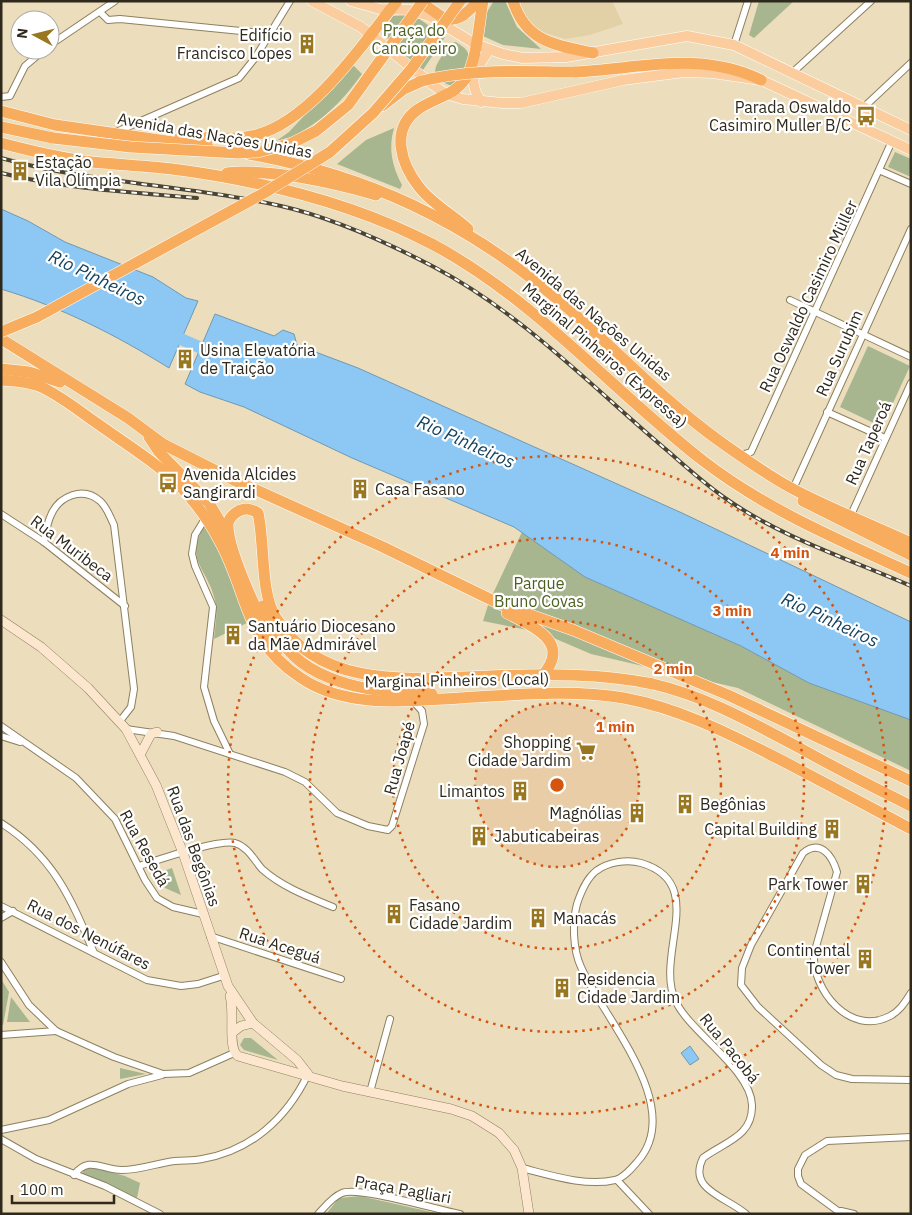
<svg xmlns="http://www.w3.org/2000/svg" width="912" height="1215" viewBox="0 0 912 1215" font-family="'IBM Plex Sans',sans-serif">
<rect width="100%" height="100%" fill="#ecdebc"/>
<polygon fill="#e2d1a7" points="518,1 612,1 623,24 590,35 565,39 546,33 530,25"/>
<g fill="#a8b68f">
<polygon points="494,1 505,1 517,27 541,49 503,45 474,32"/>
<polygon points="759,1 794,1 754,38 749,35"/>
<path d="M404 15 418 18 445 37 423 70C403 55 374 44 393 16Z"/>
<path d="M456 42C460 45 466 48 468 53 472 63 460 80 452 86 422 76 439 61 451 43Z"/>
<path d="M352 64 362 74C338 107 312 132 272 144L289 132Z"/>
<path d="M394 128C388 148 392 166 402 185L400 189 337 164 366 140Z"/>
<polygon points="895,152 911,159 911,177 888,167"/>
<polygon points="868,346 910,366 882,427 840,407"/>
<path d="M205 525 219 549 247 623 214 639C215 626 218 613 215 600 208 568 183 560 205 525Z"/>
<polygon points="522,532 585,577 741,646 809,683 911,720 911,771 738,688 591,654 542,633 483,621 489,602"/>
<polygon points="172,868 181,895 165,888 158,873"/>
<polygon points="1,979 9,992 3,1025 1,1025"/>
<polygon points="11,997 30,1022 7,1022"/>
<polygon points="244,1038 251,1038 278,1060 244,1050 240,1045"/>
<polygon points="120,1068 146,1074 120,1079"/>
<polygon points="88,1166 125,1176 140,1183 137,1198 82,1176 84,1167"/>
<polygon points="360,1196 440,1214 326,1214 339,1198"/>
</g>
<g fill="#8cc8f3" stroke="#7098b2">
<path d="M1 209 28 221 65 242 153 277 186 298 198 301 169 368C116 335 61 307 1 289Z"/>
<polygon points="215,314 274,336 283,330 294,334 297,345 358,368 682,513 911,622 911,720 809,683 741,646 585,577 514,527 352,458 244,407 200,392 185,384"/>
<polygon points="690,1046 699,1059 690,1065 681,1053"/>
</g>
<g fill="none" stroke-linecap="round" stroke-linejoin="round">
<polyline stroke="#8cc8f3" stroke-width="12" points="167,333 215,354"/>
<defs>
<g id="street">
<polyline points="100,12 108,20 120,19 270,34"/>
<polyline points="50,45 115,1"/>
<polyline points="734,45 748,1"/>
<polyline points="792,73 871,1"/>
<polyline points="1,97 10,96 25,66 44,50"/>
<polyline points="863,108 911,63"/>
<polyline points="116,132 239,78 255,58 290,1"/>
<polyline points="881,171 911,184"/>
<polyline points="790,300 911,357"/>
<polyline points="827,412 885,438"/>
<polyline points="741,455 751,452 892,141"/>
<polyline points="793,489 911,229"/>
<polyline points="1,514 44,542 125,606"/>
<polyline points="851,515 911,383"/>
<polyline points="206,517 195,535 192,554 195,566 213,607 204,687 214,721 230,754"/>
<path d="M44 542C46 533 47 523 51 515 59 496 83 486 100 501 107 507 110 517 114 525L134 689 131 707 120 721"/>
<polyline points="1,726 76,778 115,819 145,880 157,898 173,907 203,914"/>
<polyline points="126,729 174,736 285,772 305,782 337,813 368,826 388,830 392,826 424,724 422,711 413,701"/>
<polyline points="1,736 20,742"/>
<path d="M1 823C53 856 71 898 94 953"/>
<path d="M139 866C158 860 218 839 235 843 248 847 254 860 262 869 282 887 309 897 333 907"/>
<polyline points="1,906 147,980 181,986 198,984 223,976"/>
<polyline points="1,918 13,911"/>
<polyline points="210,936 341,979"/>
<polyline points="1,962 29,1005 56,1031 114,1057 163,1074 189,1073 234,1053"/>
<path d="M911 993C905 1002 900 1011 890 1016 850 1037 812 990 814 954L837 872C832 855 820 839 803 853L751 945 742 968 741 985 758 1007 821 1065 836 1075 852 1079 911 1080"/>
<polyline points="1,1035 56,1031"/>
<polyline points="370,1092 390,1019"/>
<polyline points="1,1130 49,1120 128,1084 162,1075"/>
<polyline points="1,1139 36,1159 105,1186 160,1214"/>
<path d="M522 1168C550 1175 586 1187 615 1180 624 1178 632 1168 638 1161 686 1106 603 1018 581 967 573 950 572 923 577 904 581 892 586 879 596 871 608 862 627 859 641 863 710 883 653 956 676 1002 691 1033 751 1070 752 1105 753 1137 724 1142 703 1158 687 1190 727 1197 746 1214"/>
<path d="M74 1175C89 1155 101 1170 122 1170 141 1170 157 1163 175 1161 184 1160 193 1161 202 1159 251 1151 287 1118 308 1074"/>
<polyline points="617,1180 649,1214"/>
<polyline points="841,1211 854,1214"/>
<path d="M318 1214C325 1207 332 1197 342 1193 359 1186 438 1210 460 1214"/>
<polyline points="842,1214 801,1184 798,1176 798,1169 805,1155 827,1141 911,1137"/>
</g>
<g id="secondary">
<polyline points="1,620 41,647 88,688 126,729 156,785 183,853 228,986 253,1023 297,1060 308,1074"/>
<polyline points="141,753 151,734 157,732"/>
<path d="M230 996C235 1013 227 1048 238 1056L342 1086 451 1109 472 1116 499 1133 514 1150 522 1168 529 1214"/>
<polyline points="233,1032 241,1026 253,1023"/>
</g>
<g id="primary">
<polyline points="312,1 361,27 433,85 446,94 463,99 502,103 521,103 623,80 684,72 713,73 761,80 911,150"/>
<polyline points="351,1 380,9 410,10 429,16 475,44 503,54 523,58 566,57 687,36 734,45 911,130"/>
<path d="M481 102C466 78 476 70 489 50"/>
</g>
<g id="highway">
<path d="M419 1 445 19C461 21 468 12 478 1"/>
<path d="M513 1C526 42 555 45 593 53"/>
<path d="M575 72C640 69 700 50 761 80"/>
<polyline points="382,106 404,89 422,81"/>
<polyline points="1,111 55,125 208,147"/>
<polyline points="1,127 53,138"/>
<path d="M180 137C205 136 231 141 256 135 311 121 363 44 397 1"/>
<path d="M1 143C31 151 62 158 92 162 121 165 151 166 180 170 267 182 353 203 432 244 535 299 611 389 702 460 765 509 839 540 911 573"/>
<path d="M249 154C368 176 463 220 556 298 611 344 660 398 718 440 742 457 767 475 793 489 831 509 872 525 911 543"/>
<path d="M227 173C268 168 336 183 376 195"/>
<path d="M468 229C453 215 432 204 419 187 401 164 390 130 417 110 432 99 455 95 465 79 477 62 479 22 483 1"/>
<polyline points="1,339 128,418 163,444 236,481 383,547 502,605 573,630 728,695 911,781"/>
<polyline points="1,369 29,372 60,382"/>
<path d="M1 380C14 381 27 381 39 386 60 395 79 411 98 424 126 444 157 463 181 487 196 503 209 521 219 540 249 593 242 639 301 678 347 709 408 701 460 698 512 695 573 689 624 698 677 708 724 731 771 755 818 779 864 804 911 829"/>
<polyline points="149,437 159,452 209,503 228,535"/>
<polyline points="803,501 911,555"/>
<path d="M263 606C269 622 280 643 293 655 312 674 345 685 370 689 390 692 412 692 432 694"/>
<path d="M507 613C534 627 571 642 543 675"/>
<path d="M277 651C263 625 227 551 228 524 229 519 232 515 237 512 245 507 251 509 258 513 265 544 260 593 276 618 322 692 417 678 490 676 544 674 600 673 653 684 705 696 751 722 798 747 835 768 873 787 911 806"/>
</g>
</defs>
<use href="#street" stroke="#8d8060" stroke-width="8"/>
<use href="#secondary" stroke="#8d8060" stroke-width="10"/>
<use href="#primary" stroke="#fff" stroke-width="11"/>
<use href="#highway" stroke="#fff" stroke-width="12"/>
<use href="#street" stroke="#fff" stroke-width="6"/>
<use href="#secondary" stroke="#fde6ce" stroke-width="9"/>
<use href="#primary" stroke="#fbcd9e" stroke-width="10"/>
<use href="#highway" stroke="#f8ac5d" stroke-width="11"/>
<defs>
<g id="rail">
<path d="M1 158C93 184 189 185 281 206 334 218 386 242 434 267 523 314 593 388 669 452 687 468 705 484 725 498 782 538 847 558 911 586"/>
<path d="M1 173C66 189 131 192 197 198"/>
</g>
</defs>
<use href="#rail" stroke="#4a4434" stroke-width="4"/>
<use href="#rail" stroke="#fff" stroke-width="2" stroke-dasharray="5.5" stroke-linecap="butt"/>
<defs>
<g id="highway-bridge">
<path d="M422 81C472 68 524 72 575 72"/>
<polyline points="53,138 131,147 238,153 258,152 292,143 316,131 348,105 423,1"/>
<polyline points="1,332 37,317 264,193 330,152 373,113 412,68 460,1"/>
</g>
</defs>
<use href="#highway-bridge" stroke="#fff" stroke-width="12" stroke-linecap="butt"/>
<use href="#highway-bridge" stroke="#f8ac5d" stroke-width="11"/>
</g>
<circle cx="557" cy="785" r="82" fill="#d5540e" fill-opacity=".12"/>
<g fill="none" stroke="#d5540e" stroke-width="2.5" stroke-dasharray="2.5 5">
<circle cx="557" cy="785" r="82"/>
<circle cx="557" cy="785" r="164"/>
<circle cx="557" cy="785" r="247"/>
<circle cx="557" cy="785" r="329"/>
</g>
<defs>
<symbol id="building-bare" viewBox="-9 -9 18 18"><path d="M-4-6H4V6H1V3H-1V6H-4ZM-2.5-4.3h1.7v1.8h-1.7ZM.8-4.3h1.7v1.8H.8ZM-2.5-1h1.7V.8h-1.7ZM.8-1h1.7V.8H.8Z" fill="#987720" stroke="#fff" stroke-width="2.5" paint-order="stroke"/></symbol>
<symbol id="bus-bare" viewBox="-9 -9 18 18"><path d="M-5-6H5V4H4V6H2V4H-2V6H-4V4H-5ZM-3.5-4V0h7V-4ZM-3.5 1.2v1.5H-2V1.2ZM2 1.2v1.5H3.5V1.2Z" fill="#987720" stroke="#fff" stroke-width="2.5" paint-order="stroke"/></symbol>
<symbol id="supermarket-bare" viewBox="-9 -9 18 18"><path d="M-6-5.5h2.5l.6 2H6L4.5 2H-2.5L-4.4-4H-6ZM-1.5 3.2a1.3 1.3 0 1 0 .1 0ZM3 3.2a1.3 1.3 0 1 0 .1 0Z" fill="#987720" stroke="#fff" stroke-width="2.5" paint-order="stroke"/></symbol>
</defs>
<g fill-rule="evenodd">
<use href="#building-bare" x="293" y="30" width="28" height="28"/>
<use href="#bus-bare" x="852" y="102" width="28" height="28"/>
<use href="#building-bare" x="6" y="157" width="28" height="28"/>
<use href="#building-bare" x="171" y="345" width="28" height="28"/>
<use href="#bus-bare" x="154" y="469" width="28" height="28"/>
<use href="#building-bare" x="346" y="475" width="28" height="28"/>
<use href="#building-bare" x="219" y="621" width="28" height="28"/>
<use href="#supermarket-bare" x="572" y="737" width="28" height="28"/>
<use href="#building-bare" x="506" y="777" width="28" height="28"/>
<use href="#building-bare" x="671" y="790" width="28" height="28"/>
<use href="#building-bare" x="623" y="799" width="28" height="28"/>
<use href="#building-bare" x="818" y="815" width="28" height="28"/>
<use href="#building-bare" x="465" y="822" width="28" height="28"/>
<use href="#building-bare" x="849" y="870" width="28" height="28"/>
<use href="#building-bare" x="380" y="900" width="28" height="28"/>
<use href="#building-bare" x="524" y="904" width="28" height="28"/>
<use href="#building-bare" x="851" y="945" width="28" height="28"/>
<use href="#building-bare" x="548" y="974" width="28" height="28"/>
</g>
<g text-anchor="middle" stroke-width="4.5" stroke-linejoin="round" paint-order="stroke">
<g font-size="16" fill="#4d601f" stroke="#fff">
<text x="414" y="36">Praça do<tspan x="414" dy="18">Cancioneiro</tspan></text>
<text x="539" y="589">Parque<tspan x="539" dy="18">Bruno Covas</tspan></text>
</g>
<g font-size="16" fill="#2e291c" stroke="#fff" text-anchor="start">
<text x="292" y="41" text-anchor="end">Edifício<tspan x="292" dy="18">Francisco Lopes</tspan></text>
<text x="851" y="113" text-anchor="end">Parada Oswaldo<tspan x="851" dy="18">Casimiro Muller B/C</tspan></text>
<text x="35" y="168">Estação<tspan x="35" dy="18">Vila Olímpia</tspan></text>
<text x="200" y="356">Usina Elevatória<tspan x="200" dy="18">de Traição</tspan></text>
<text x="183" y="480">Avenida Alcides<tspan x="183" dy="18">Sangirardi</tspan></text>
<text x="375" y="495">Casa Fasano</text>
<text x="248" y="632">Santuário Diocesano<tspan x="248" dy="18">da Mãe Admirável</tspan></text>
<text x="571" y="748" text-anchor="end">Shopping<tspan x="571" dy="18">Cidade Jardim</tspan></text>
<text x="505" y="797" text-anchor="end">Limantos</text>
<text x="700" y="810">Begônias</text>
<text x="622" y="819" text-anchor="end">Magnólias</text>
<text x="817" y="835" text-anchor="end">Capital Building</text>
<text x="494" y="842">Jabuticabeiras</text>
<text x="848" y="890" text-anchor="end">Park Tower</text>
<text x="409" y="911">Fasano<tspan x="409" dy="18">Cidade Jardim</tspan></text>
<text x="553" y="924">Manacás</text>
<text x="850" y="956" text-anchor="end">Continental<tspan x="850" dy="18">Tower</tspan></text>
<text x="577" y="985">Residencia<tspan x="577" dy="18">Cidade Jardim</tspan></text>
</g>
<g font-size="16" fill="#2e291c" stroke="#fff">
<text transform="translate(215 135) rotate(10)" y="6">Avenida das Nações Unidas</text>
<text transform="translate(808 296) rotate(-65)" y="6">Rua Oswaldo Casimiro Müller</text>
<text transform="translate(594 314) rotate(40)" y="6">Avenida das Nações Unidas</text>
<text transform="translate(839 353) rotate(-66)" y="6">Rua Surubim</text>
<text transform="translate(605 355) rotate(41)" y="6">Marginal Pinheiros (Expressa)</text>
<text transform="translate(868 443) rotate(-66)" y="6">Rua Taperoá</text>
<text transform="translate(72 548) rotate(37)" y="6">Rua Muribeca</text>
<text transform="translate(457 680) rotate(-1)" y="6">Marginal Pinheiros (Local)</text>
<text transform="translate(399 758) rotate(-74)" y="6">Rua Joapé</text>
<text transform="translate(194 846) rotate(70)" y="6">Rua das Begônias</text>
<text transform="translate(145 848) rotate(61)" y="6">Rua Resedá</text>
<text transform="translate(89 934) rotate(27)" y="6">Rua dos Nenúfares</text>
<text transform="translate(280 945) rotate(18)" y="6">Rua Aceguá</text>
<text transform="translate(730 1048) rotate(51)" y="6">Rua Pacobá</text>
<text transform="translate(403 1189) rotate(10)" y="6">Praça Pagliari</text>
</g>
<g font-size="18" font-style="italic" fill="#14425f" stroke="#fff">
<text transform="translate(97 278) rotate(26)" y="6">Rio Pinheiros</text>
<text transform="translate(466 442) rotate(24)" y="6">Rio Pinheiros</text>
<text transform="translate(830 620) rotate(25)" y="6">Rio Pinheiros</text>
</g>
</g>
<circle cx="557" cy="785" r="8" fill="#d5540e" stroke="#fff" stroke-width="2.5"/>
<g font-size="15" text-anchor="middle" font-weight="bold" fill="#d5540e" stroke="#fff" stroke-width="4.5" stroke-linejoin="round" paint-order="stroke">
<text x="790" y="558">4 min</text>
<text x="732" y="616">3 min</text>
<text x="673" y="674">2 min</text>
<text x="615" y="732">1 min</text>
</g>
<rect width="912" height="1215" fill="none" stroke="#2e291c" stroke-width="5"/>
<g transform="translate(35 35) rotate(277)"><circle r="24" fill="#ffffff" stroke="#aba9a4"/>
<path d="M0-4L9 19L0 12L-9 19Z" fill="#987720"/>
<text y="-8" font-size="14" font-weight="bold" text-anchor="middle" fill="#2e291c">N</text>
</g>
<path d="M12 1195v8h102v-8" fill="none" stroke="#2e291c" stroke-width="2.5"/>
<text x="20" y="1195" font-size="15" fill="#2e291c" stroke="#ffffff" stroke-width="4" paint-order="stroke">100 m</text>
</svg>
